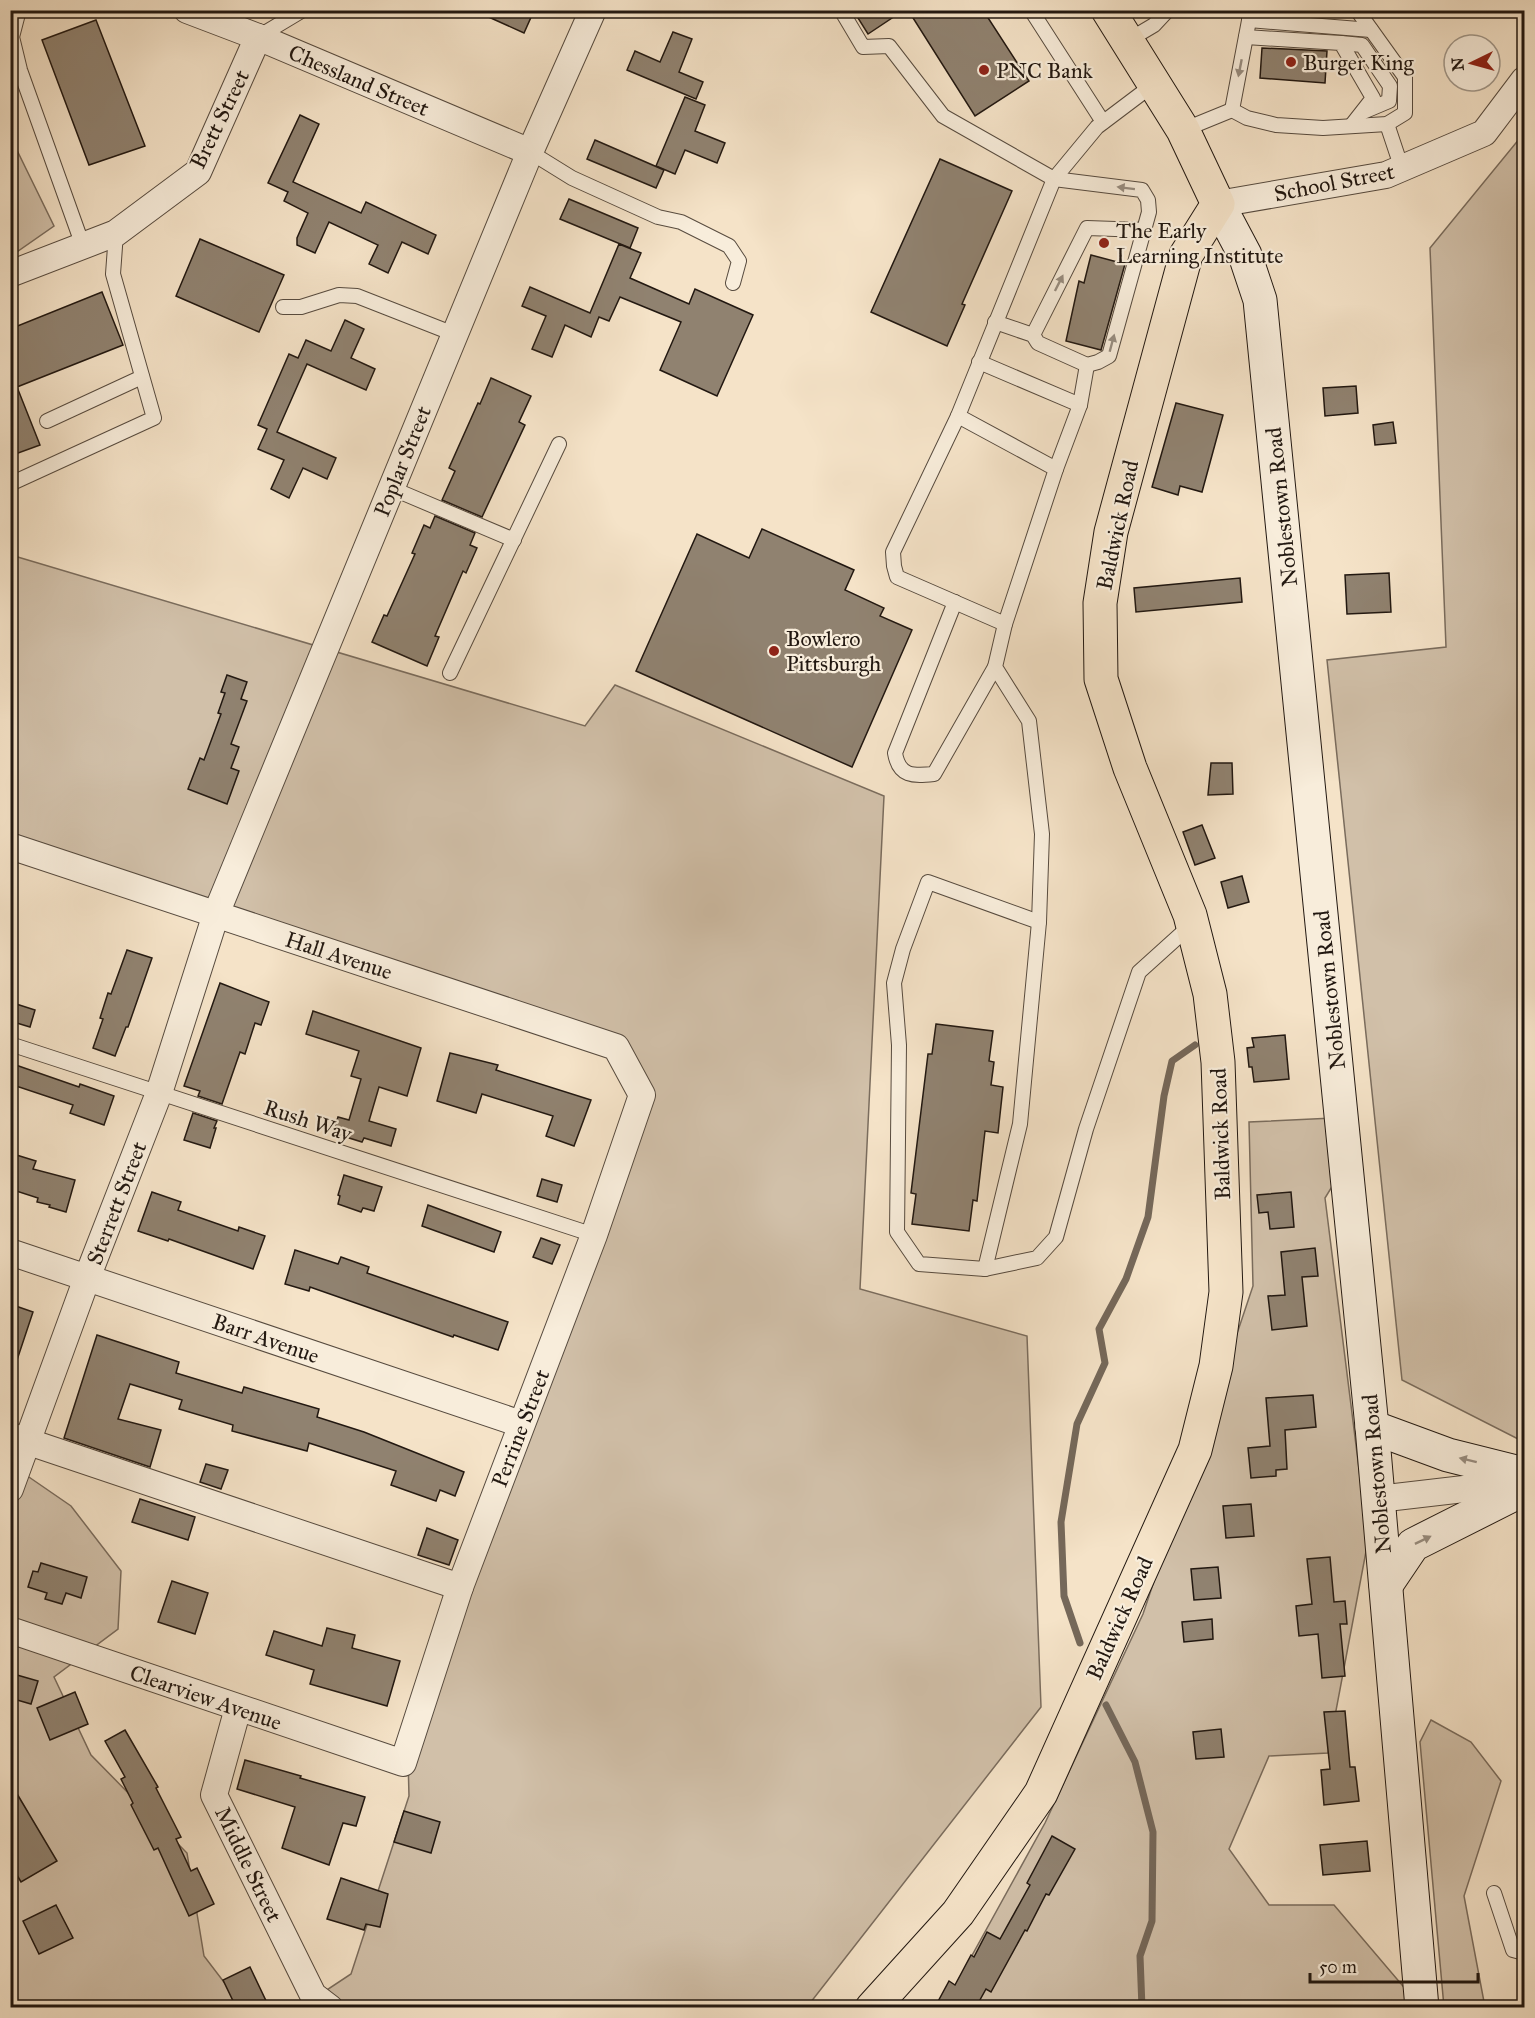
<svg xmlns="http://www.w3.org/2000/svg" width="1535" height="2018" viewBox="0 0 1535 2018" font-family="'IM FELL Great Primer',serif">
<rect width="100%" height="100%" fill="#f5e3c8"/>
<filter id="stains"><feTurbulence type="fractalNoise" baseFrequency=".00333" numOctaves="4"/><feColorMatrix values="0 0 0 0 .2 0 0 0 0 .09 0 0 0 0 .02 0 0 0 .5 -.17"/></filter>
<radialGradient id="worn" r=".72"><stop offset=".6" stop-color="#630" stop-opacity="0"/><stop offset="1" stop-color="#630" stop-opacity=".3"/></radialGradient>
<g fill="#d1c0a9" stroke="#7a6c5d" stroke-width="1.5">
<polygon points="1524,133 1524,1442 1402,1380 1327,660 1446,647 1430,248"/>
<polygon points="11,138 54,226 11,256 10,256"/>
<polygon points="11,555 585,726 615,685 884,796 860,1289 1027,1336 1041,1707 807,2007 301,2007 351,1974 409,1796 408,1758 637,1081 603,1043 11,846"/>
<polygon points="1333,1118 1360,1141 1325,1198 1368,1541 1328,1753 1269,1756 1229,1849 1269,1905 1334,1905 1408,1992 1409,2007 943,2008 1045,1823 1143,1614 1253,1286 1249,1122"/>
<polygon points="10,1464 71,1506 121,1571 118,1629 54,1677 91,1755 187,1853 204,1956 243,2007 11,2007"/>
<polygon points="1431,1720 1471,1742 1501,1781 1464,1896 1485,2007 1444,2007 1420,1742"/>
</g>
<g fill="none" stroke-linecap="round" stroke-linejoin="round">
<g stroke="#75685a" stroke-width="7">
<polyline points="1080,1643 1064,1596 1061,1522 1077,1424 1105,1363 1099,1329 1126,1279 1148,1217 1164,1096 1172,1061 1195,1045"/>
<polyline points="1106,1705 1135,1762 1153,1832 1152,1921 1140,1956 1142,2008"/>
</g>
</g>
<g fill="#908270" stroke="#221811" stroke-width="1.5">
<polygon points="473,10 522,10 532,15 524,33"/>
<polygon points="853,10 904,10 868,34"/>
<polygon points="908,10 983,10 1029,81 975,116"/>
<polygon points="96,20 145,146 89,165 42,40"/>
<polygon points="673,32 692,39 679,72 703,82 696,99 627,70 635,51 660,62"/>
<polygon points="1262,48 1327,51 1325,83 1260,78"/>
<polygon points="685,97 705,105 695,131 725,143 717,163 685,150 675,174 656,166"/>
<polygon points="300,115 319,124 293,182 361,213 366,202 436,235 428,254 402,242 388,273 369,264 378,245 329,222 315,253 297,245 297,238 308,213 284,201 288,192 268,183"/>
<polygon points="595,140 664,170 656,188 587,159"/>
<polygon points="940,159 1012,191 962,304 965,305 947,346 871,312"/>
<polygon points="569,199 638,228 630,248 560,219"/>
<polygon points="200,239 284,275 259,332 176,296"/>
<polygon points="619,244 641,253 630,278 689,304 695,289 753,315 717,396 660,370 681,322 620,297 609,321 599,317 591,337 565,325 552,357 532,349 546,316 522,306 530,287 590,313"/>
<polygon points="1091,255 1125,264 1101,350 1066,341 1079,281 1084,283"/>
<polygon points="102,292 123,345 17,387 40,445 10,456 10,329"/>
<polygon points="345,320 364,329 351,358 375,369 366,390 307,364 277,432 336,458 327,479 303,468 289,498 271,489 284,460 258,449 267,429 258,425 289,354 298,358 306,340 331,351"/>
<polygon points="491,378 531,396 519,422 525,425 482,517 442,500 455,471 449,468 478,403 480,404"/>
<polygon points="1356,386 1358,413 1325,416 1323,388"/>
<polygon points="1176,403 1223,415 1202,492 1180,486 1178,495 1152,487"/>
<polygon points="1393,422 1396,443 1375,445 1373,425"/>
<polygon points="435,516 475,533 470,545 477,548 466,573 463,571 435,636 439,637 427,666 372,642 384,615 387,616 415,554 412,553 424,525 430,528"/>
<polygon points="762,529 854,570 845,590 884,608 880,616 912,630 852,767 636,671 697,534 749,558"/>
<polygon points="1389,573 1391,612 1347,614 1345,575"/>
<polygon points="1240,578 1242,602 1136,612 1134,588"/>
<polygon points="227,675 247,682 241,699 247,701 231,744 239,747 231,768 239,771 227,804 188,789 200,758 204,760 221,714 218,713 225,693 221,692"/>
<polygon points="1211,763 1232,763 1233,794 1208,795"/>
<polygon points="1202,825 1215,858 1195,865 1183,832"/>
<polygon points="1242,876 1249,902 1228,908 1221,882"/>
<polygon points="127,950 152,958 128,1027 126,1027 115,1056 93,1048 103,1019 100,1018 108,993 111,994"/>
<polygon points="220,983 269,1002 261,1025 255,1023 245,1054 240,1052 222,1104 198,1096 200,1091 184,1086"/>
<polygon points="10,1002 35,1010 30,1027 10,1021"/>
<polygon points="313,1011 421,1048 407,1096 379,1087 369,1121 396,1129 391,1146 364,1138 362,1142 333,1133 338,1117 349,1120 361,1079 351,1076 359,1051 306,1034"/>
<polygon points="936,1024 993,1031 989,1061 994,1062 991,1085 1003,1087 998,1133 985,1131 977,1201 973,1200 969,1231 912,1224 916,1194 911,1193 928,1054 932,1054"/>
<polygon points="1285,1035 1289,1079 1254,1082 1252,1067 1249,1067 1247,1048 1254,1047 1252,1038"/>
<polygon points="450,1053 498,1065 496,1070 591,1100 574,1146 546,1136 553,1116 482,1094 476,1113 437,1101"/>
<polygon points="10,1063 79,1087 80,1084 114,1096 104,1125 70,1113 73,1105 10,1084"/>
<polygon points="193,1113 217,1121 214,1128 216,1128 210,1148 184,1140"/>
<polygon points="10,1153 36,1161 33,1169 75,1180 66,1212 49,1207 50,1205 37,1202 38,1198 10,1189"/>
<polygon points="344,1175 382,1187 374,1211 363,1208 361,1212 338,1204 340,1196 338,1195"/>
<polygon points="542,1179 562,1185 557,1202 537,1196"/>
<polygon points="152,1192 181,1202 178,1210 238,1231 239,1227 265,1236 253,1269 169,1239 168,1241 138,1231"/>
<polygon points="1291,1192 1294,1227 1270,1229 1268,1212 1259,1213 1257,1195"/>
<polygon points="428,1205 501,1232 494,1252 422,1226"/>
<polygon points="541,1238 560,1245 552,1264 533,1257"/>
<polygon points="1315,1248 1318,1276 1302,1277 1307,1326 1272,1330 1268,1296 1285,1295 1281,1252"/>
<polygon points="295,1250 338,1264 341,1257 369,1267 367,1273 508,1322 498,1350 454,1335 453,1337 310,1287 309,1291 285,1284"/>
<polygon points="10,1304 33,1312 14,1369 10,1369"/>
<polygon points="97,1335 179,1362 176,1373 242,1393 244,1387 319,1409 317,1417 364,1432 464,1472 455,1496 440,1490 436,1501 391,1485 396,1471 309,1443 307,1451 232,1431 233,1425 179,1409 182,1400 130,1384 118,1419 161,1430 150,1467 64,1438"/>
<polygon points="1313,1395 1316,1427 1285,1430 1287,1469 1276,1470 1276,1476 1251,1478 1248,1448 1270,1446 1266,1398"/>
<polygon points="206,1464 228,1470 221,1489 200,1482"/>
<polygon points="140,1499 195,1517 188,1540 132,1522"/>
<polygon points="1251,1504 1254,1536 1226,1538 1223,1506"/>
<polygon points="427,1528 458,1540 449,1565 418,1555"/>
<polygon points="1330,1557 1334,1602 1345,1601 1347,1624 1340,1624 1345,1676 1322,1678 1318,1634 1299,1636 1296,1606 1312,1604 1307,1559"/>
<polygon points="41,1563 87,1577 81,1598 66,1593 62,1604 45,1599 47,1593 28,1587 33,1571 38,1572"/>
<polygon points="1218,1567 1221,1598 1194,1600 1191,1569"/>
<polygon points="172,1581 208,1593 195,1634 158,1622"/>
<polygon points="1212,1619 1213,1639 1184,1642 1182,1622"/>
<polygon points="327,1628 355,1635 352,1648 400,1661 387,1706 310,1684 314,1670 266,1655 274,1631 322,1646"/>
<polygon points="10,1673 38,1681 31,1704 10,1698"/>
<polygon points="75,1692 88,1724 50,1740 37,1708"/>
<polygon points="1345,1711 1350,1767 1355,1767 1359,1801 1324,1805 1321,1770 1330,1769 1324,1712"/>
<polygon points="1221,1729 1224,1757 1196,1759 1193,1732"/>
<polygon points="125,1730 158,1787 156,1788 181,1837 176,1839 191,1871 197,1868 214,1904 189,1916 158,1848 154,1850 131,1805 133,1803 121,1779 125,1777 105,1741"/>
<polygon points="245,1760 301,1776 300,1778 365,1797 356,1826 343,1823 329,1865 282,1848 295,1807 237,1789"/>
<polygon points="10,1782 57,1861 21,1882 10,1863"/>
<polygon points="404,1811 440,1822 431,1853 394,1842"/>
<polygon points="1052,1836 1075,1849 1049,1895 1046,1894 1027,1931 1025,1930 991,1992 986,1989 976,2007 935,2007 949,1981 955,1985 971,1955 974,1957 987,1932 1000,1939 1030,1885 1027,1883"/>
<polygon points="1367,1841 1370,1871 1323,1875 1320,1845"/>
<polygon points="341,1878 388,1894 380,1927 366,1924 364,1930 327,1919"/>
<polygon points="56,1905 73,1938 39,1954 23,1921"/>
<polygon points="250,1967 269,2007 236,2007 223,1980"/>
</g>
<g fill="none" stroke-linecap="round" stroke-linejoin="round">
<defs>
<g id="service">
<polyline points="19,10 12,37 20,70 83,246"/>
<polyline points="841,10 863,47 889,46 943,116 1054,179 1142,190 1148,200 1149,212 1109,356 1098,362 1087,365 1038,343 1033,335 995,322"/>
<polyline points="1031,10 1103,122"/>
<polyline points="1251,10 1232,110 1247,118 1276,125 1323,128 1387,124 1405,113 1405,77 1357,10"/>
<polyline points="1249,20 1371,30"/>
<polyline points="258,37 303,10"/>
<polyline points="1246,37 1341,43 1373,98 1351,126"/>
<polyline points="1127,41 1154,25 1168,10"/>
<polyline points="1341,43 1362,45 1390,86 1389,101 1363,112"/>
<polyline points="1387,124 1402,169"/>
<polyline points="1183,130 1232,110"/>
<polyline points="530,152 572,178 658,217 681,222 729,246 739,261 733,283"/>
<polyline points="283,307 301,307 339,295 357,296 454,334"/>
<polyline points="1033,335 1087,228 1144,230"/>
<polyline points="979,362 1080,405 1087,365"/>
<polyline points="958,416 893,552 894,566 897,577 1005,624"/>
<polyline points="47,421 142,377"/>
<polyline points="1056,469 1080,405"/>
<polyline points="10,484 154,418 113,274 116,233"/>
<polyline points="391,488 514,540"/>
<path d="M955 602 895 753C899 777 913 776 934 774L995 667"/>
<polyline points="450,673 559,444"/>
<polygon points="928,882 1039,922 1020,1124 985,1269 919,1264 897,1232 899,1045 894,983 903,949"/>
<polyline points="1039,922 1042,834 1029,721 995,667 1005,624 1056,469 958,416 1054,179 1097,127 1154,84"/>
<polyline points="10,1044 594,1235"/>
<polyline points="985,1269 1037,1258 1056,1237 1086,1129 1139,972 1190,926"/>
<polyline points="1494,1893 1513,1950 1524,1953"/>
</g>
<g id="minor">
<polyline points="187,10 258,37 530,152"/>
<polyline points="1218,204 1386,175 1484,133 1524,80"/>
<polyline points="10,274 116,233 198,172 258,37"/>
<polyline points="10,846 616,1047 642,1095 594,1235 460,1587 403,1763 10,1630"/>
<polyline points="10,1252 521,1424"/>
<polyline points="11,1436 460,1587"/>
<polyline points="10,1489 87,1278 159,1093 216,914 530,152 593,10"/>
<polyline points="1378,1499 1524,1482"/>
<polyline points="238,1708 214,1795 313,1995 330,2008"/>
</g>
<g id="secondary">
<polyline points="1218,204 1245,255 1260,300 1372,1427 1422,2008"/>
<polyline points="1372,1427 1448,1455 1524,1474"/>
<polyline points="1386,1585 1413,1545 1524,1489"/>
</g>
<polyline id="primary" points="872,2008 958,1913 1041,1793 1195,1450 1216,1366 1226,1292 1218,1062 1210,994 1190,915 1130,768 1101,679 1100,603 1111,532 1186,255 1218,204 1183,130 1108,10"/>
</defs>
<use href="#service" stroke="#574b3f" stroke-width="16"/>
<use href="#minor" stroke="#574b3f" stroke-width="28"/>
<use href="#secondary" stroke="#221811" stroke-width="35"/>
<use href="#primary" stroke="#221811" stroke-width="35"/>
<use href="#service" stroke="#f8eddb" stroke-width="14"/>
<use href="#minor" stroke="#f8eddb" stroke-width="26"/>
<use href="#secondary" stroke="#f8eddb" stroke-width="33"/>
<use href="#primary" stroke="#f5e3c8" stroke-width="33"/>
</g>
<defs><path id="oneway-solid" d="M-6-.8H1V-3.2L6.5 0L1 3.2V.8H-6Z" transform="scale(1.5)"/></defs>
<g fill="#988d80">
<use href="#oneway-solid" transform="translate(1240 68) rotate(101)"/>
<use href="#oneway-solid" transform="translate(1126 188) rotate(-173)"/>
<use href="#oneway-solid" transform="translate(1059 283) rotate(-63)"/>
<use href="#oneway-solid" transform="translate(1112 343) rotate(-75)"/>
<use href="#oneway-solid" transform="translate(1468 1460) rotate(-166)"/>
<use href="#oneway-solid" transform="translate(1423 1540) rotate(-26)"/>
</g>
<g fill="#8f2418" stroke="#f8eddb" stroke-width="2">
<circle cx="1291" cy="62" r="6"/>
<circle cx="984" cy="70" r="6"/>
<circle cx="1104" cy="243" r="6"/>
<circle cx="774" cy="651" r="6"/>
</g>
<g text-anchor="middle" stroke-width="4.5" stroke-linejoin="round" paint-order="stroke">
<g font-size="22" fill="#221811" stroke="#f8eddb" text-anchor="start">
<text x="1303" y="70">Burger King</text>
<text x="996" y="78">PNC Bank</text>
<text x="1116" y="238">The Early<tspan x="1116" dy="25">Learning Institute</tspan></text>
<text x="786" y="646">Bowlero<tspan x="786" dy="25">Pittsburgh</tspan></text>
</g>
<g font-size="22" fill="#221811" stroke="#f8eddb">
<text transform="translate(359 80) rotate(23)" y="8">Chessland Street</text>
<text transform="translate(219 119) rotate(-64)" y="8">Brett Street</text>
<text transform="translate(1334 182) rotate(-11)" y="8">School Street</text>
<text transform="translate(402 461) rotate(-68)" y="8">Poplar Street</text>
<text transform="translate(1281 507) rotate(-96)" y="8">Noblestown Road</text>
<text transform="translate(1117 525) rotate(-78)" y="8">Baldwick Road</text>
<text transform="translate(339 955) rotate(18)" y="8">Hall Avenue</text>
<text transform="translate(1329 990) rotate(-96)" y="8">Noblestown Road</text>
<text transform="translate(308 1120) rotate(18)" y="8">Rush Way</text>
<text transform="translate(1220 1134) rotate(-92)" y="8">Baldwick Road</text>
<text transform="translate(116 1203) rotate(-69)" y="8">Sterrett Street</text>
<text transform="translate(266 1338) rotate(19)" y="8">Barr Avenue</text>
<text transform="translate(520 1428) rotate(-69)" y="8">Perrine Street</text>
<text transform="translate(1376 1474) rotate(-95)" y="8">Noblestown Road</text>
<text transform="translate(1119 1618) rotate(-66)" y="8">Baldwick Road</text>
<text transform="translate(206 1697) rotate(19)" y="8">Clearview Avenue</text>
<text transform="translate(249 1864) rotate(64)" y="8">Middle Street</text>
</g>
</g>
<rect width="1535" height="2018" fill="none" stroke="#f5e3c8" stroke-width="36"/>
<rect x="12" y="12" width="1511" height="1994" fill="none" stroke="#221811" stroke-width="3"/>
<rect x="18" y="18" width="1499" height="1982" fill="none" stroke="#221811" stroke-width="1.5"/>
<g transform="translate(1472 63) rotate(265)"><circle r="28" fill="#f8eddb" stroke="#a2988a" stroke-width="1.5"/>
<path d="M0-4.5L10 22L0 15L-10 22Z" fill="#8f2418"/>
<text y="-9" font-size="16" font-weight="bold" text-anchor="middle" fill="#221811">N</text>
</g>
<path d="M1310 1973v9h168v-9" fill="none" stroke="#221811" stroke-width="3"/>
<text x="1319" y="1973" font-size="18" fill="#221811" stroke="#f8eddb" stroke-width="4.5" paint-order="stroke">50 m</text>
<rect width="100%" height="100%" filter="url(#stains)"/>
<rect width="100%" height="100%" fill="url(#worn)"/>
</svg>
